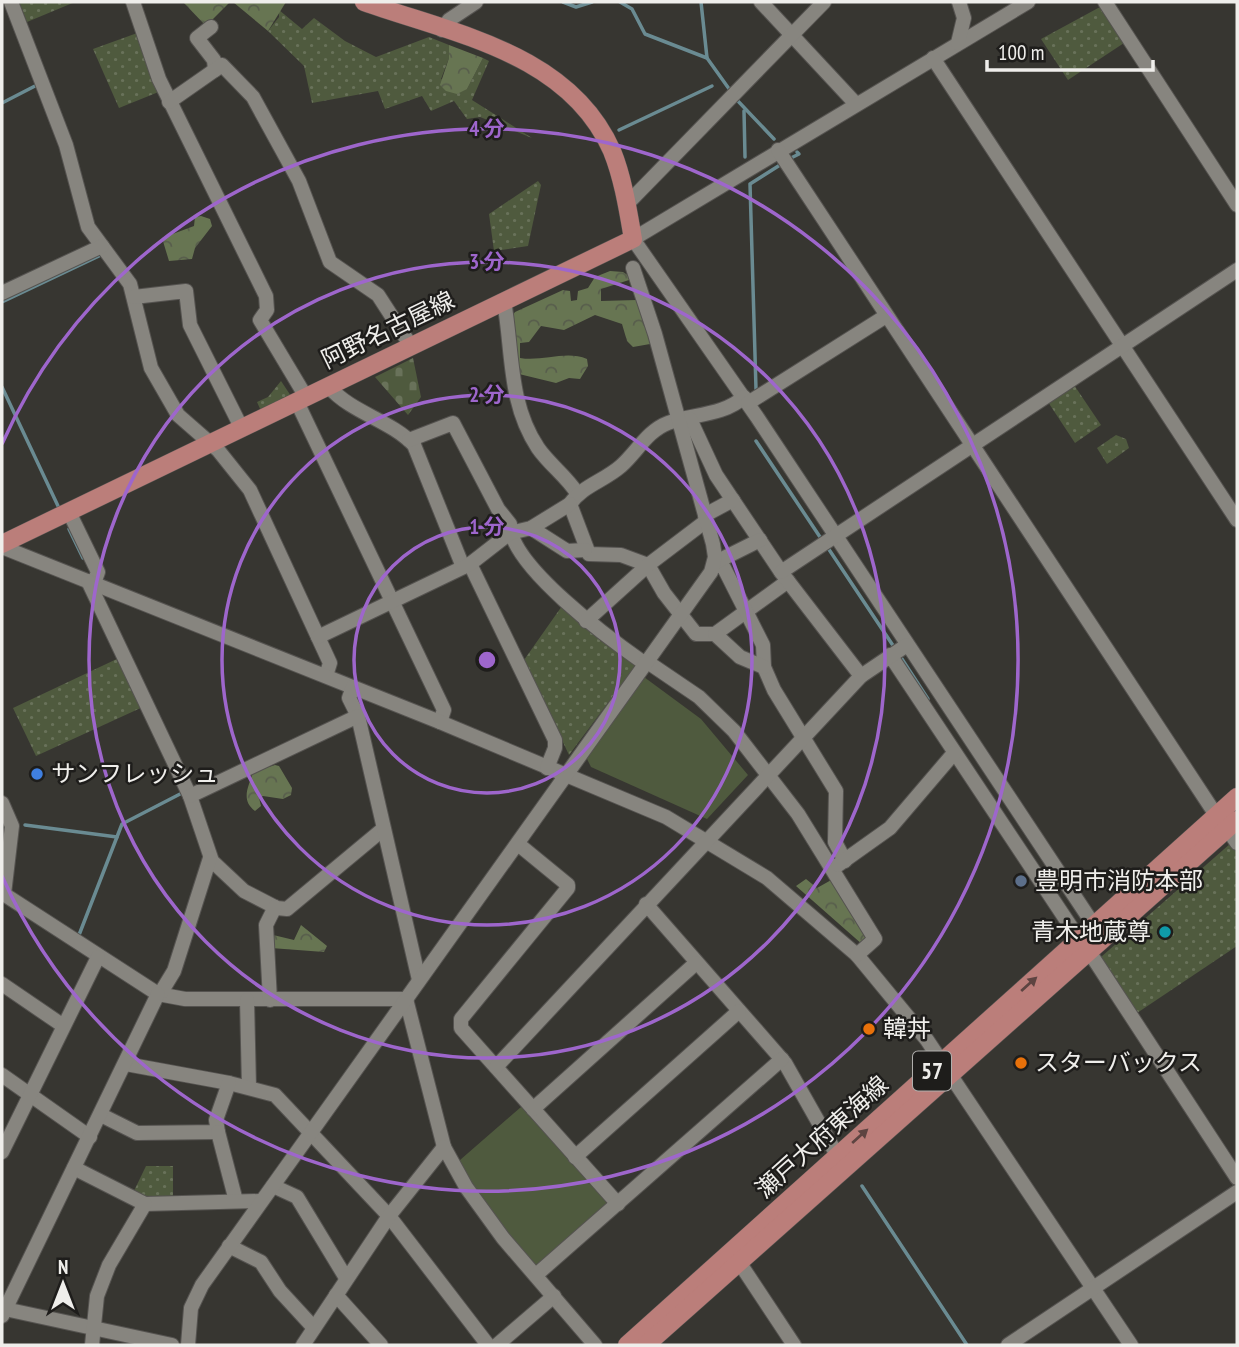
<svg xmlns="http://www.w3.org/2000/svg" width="1239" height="1347" viewBox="0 0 1239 1347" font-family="'PT Sans Narrow','Noto Sans JP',sans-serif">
<defs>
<pattern id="grass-dots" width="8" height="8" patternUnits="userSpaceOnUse" patternTransform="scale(1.75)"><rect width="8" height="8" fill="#4f5a3e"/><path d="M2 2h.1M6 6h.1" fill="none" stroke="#69725a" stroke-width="1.8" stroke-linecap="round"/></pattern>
<pattern id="forest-crowns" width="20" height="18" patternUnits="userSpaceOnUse" patternTransform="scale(1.75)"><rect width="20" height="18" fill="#677552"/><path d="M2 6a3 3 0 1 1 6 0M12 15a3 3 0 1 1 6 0" fill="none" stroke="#585e4c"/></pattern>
<pattern id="cemetery-stones" width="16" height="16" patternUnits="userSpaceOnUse" patternTransform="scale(1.75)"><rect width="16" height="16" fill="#4f5a3e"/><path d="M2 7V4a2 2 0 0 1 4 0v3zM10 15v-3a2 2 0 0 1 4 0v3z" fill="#69725a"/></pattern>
</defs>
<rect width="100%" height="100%" fill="#373631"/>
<g fill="url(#grass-dots)">
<polygon points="19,2 75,2 27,22"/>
<polygon points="1100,7 1124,43 1068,80 1041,39"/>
<polygon points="279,10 302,29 314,18 345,41 376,57 429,37 449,45 449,58 441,79 467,89 483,58 489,61 472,100 532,138 480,117 467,119 454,101 431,111 422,96 385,109 378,91 312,103 304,66 268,31 279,17"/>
<polygon points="140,32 161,91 119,108 93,49"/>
<polygon points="538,181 541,185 528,246 494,251 489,214"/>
<polygon points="281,381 291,396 261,411 257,402 268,397"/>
<polygon points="1074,385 1101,425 1075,443 1048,402"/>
<polygon points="1116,435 1126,439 1129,448 1107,464 1097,448"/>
<polygon points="562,606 601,641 637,664 569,755 524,660"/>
<polygon points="121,657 145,706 36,756 13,708"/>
<polygon points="1231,843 1237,853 1237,946 1137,1013 1101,957"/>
<polygon points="146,1166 173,1166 173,1198 146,1199 133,1193"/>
</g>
<g fill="url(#forest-crowns)">
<polygon points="183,2 230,2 206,26"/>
<polygon points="233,2 286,2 268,31"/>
<polygon points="449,45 483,58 467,89 457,94 446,91 440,85 449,58"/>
<polygon points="201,216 210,219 212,226 195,248 192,259 169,261 162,238 194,226 195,217"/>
<path d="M610 271 623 272 629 276V280L601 289V301L637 300 651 340 650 344 633 347 627 341 622 324 595 315 564 330 541 326 529 342 520 343V358C542 362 566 350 587 359L588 366 580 379 569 378 556 383 519 374 511 318 515 312 563 290 570 291 571 301 577 300 578 291 588 288 595 277Z"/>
<path d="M275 765 279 766 292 788 291 795 283 799 263 796 259 798 261 806 255 811C240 800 249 786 253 772Z"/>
<polygon points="806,879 817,888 833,879 871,938 863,945 796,886"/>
<polygon points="301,925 327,946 324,952 271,948 269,934 294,940"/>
</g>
<polygon fill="url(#cemetery-stones)" points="413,358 421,397 408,415 375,377"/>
<g fill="#4f5a3e">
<polygon points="644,677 701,719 748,775 707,819 591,767 586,757"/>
<path d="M526 1106 608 1199V1204L539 1266H533C518 1247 459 1180 460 1160L521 1107Z"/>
</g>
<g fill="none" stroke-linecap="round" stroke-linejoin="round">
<g stroke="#6a8b92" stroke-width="3.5">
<polyline points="563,2 576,7 592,2"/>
<polyline points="620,2 632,9 645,34 707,58"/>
<polyline points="701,2 707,58 732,93"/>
<polyline points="736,99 774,139"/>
<polyline points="2,103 35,86"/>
<polyline points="744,111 745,157"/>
<polyline points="619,130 712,86"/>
<polyline points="791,158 799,154 797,152"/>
<polyline points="2,302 99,256"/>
<polyline points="2,387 58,506"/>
<polyline points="756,389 750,184 780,165"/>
<polyline points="756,441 820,537"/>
<polyline points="69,529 83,558"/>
<polyline points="828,548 894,647"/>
<polyline points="900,656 928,699"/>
<polyline points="25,825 117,837"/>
<polyline points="79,935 122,824 182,793"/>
<polyline points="862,1186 967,1345"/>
</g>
<defs>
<g id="minor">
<polyline points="11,2 66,145 88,227 130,284 151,368 178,415 218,450 250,490 330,663 326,676"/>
<polyline points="133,2 159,79 266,296 267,310 260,320 306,397"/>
<polyline points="761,2 856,104"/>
<polyline points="1028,2 633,239 757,417 1099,933"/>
<polyline points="1105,2 1237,205"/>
<polyline points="211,27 197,38 214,60 215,70"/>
<polyline points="442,30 449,20 476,2"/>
<polyline points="958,43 964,18 959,2"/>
<polyline points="933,58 1237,520"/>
<polyline points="169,102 222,65 253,97 299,181 330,262 378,295 411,346"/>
<polyline points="778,150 1216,815"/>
<polyline points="627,204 824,2"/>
<polyline points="2,293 102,246"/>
<polyline points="134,297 186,291 190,325 242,429"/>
<path d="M504 301C513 352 508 403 538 448 549 464 566 476 577 493"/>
<path d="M329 387C352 413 390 420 414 445L463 567"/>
<path d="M744 397C723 416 691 414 668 423 647 431 637 452 621 466 604 481 582 486 570 504L589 554 621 555 648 565 664 593 696 634H715L788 581"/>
<polyline points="297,402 444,710 440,722"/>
<polyline points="748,403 886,316"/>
<polyline points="690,419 716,475 781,572 861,676"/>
<path d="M409 440 453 423 498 509 510 524C509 565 611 640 644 663"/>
<polyline points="69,512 98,572 94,583"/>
<polyline points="705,515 733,500"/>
<polyline points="531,528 567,551 585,550"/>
<polyline points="2,547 440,722 666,817 767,878 857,955 927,1040 1131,1345"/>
<polyline points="714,563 724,568 763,645 764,667 774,690 836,791 835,842 845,861"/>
<polyline points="714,563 760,540"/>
<polyline points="470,564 555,740 555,748 547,768"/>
<polyline points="781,572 1237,270"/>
<polyline points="88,581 190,796 212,861 244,891 277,908 287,909 382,830"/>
<polyline points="586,621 648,565 706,521"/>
<polyline points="715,634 740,657 764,667"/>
<polyline points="318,637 470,564 510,533 531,528 570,504"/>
<polyline points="890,655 1079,939"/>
<polyline points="646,661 699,697 734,731 798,814 875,939 857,955"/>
<polyline points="353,687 349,698 358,716 419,980"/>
<polyline points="190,796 358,716"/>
<polyline points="2,803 12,826 4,894"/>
<polyline points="1227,828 1237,843"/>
<polyline points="518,844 568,885 568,888 461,1019 461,1028 618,1204"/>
<polyline points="838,865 890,828 954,753"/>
<polyline points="2,893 158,994 185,999 406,999"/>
<polyline points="646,904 785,1063 837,1155"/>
<polyline points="1090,953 1237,1178"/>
<polyline points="2,984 62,1025"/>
<polyline points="160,994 174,971 210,858"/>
<polyline points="406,999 444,1147 466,1187 503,1238 595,1345"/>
<polyline points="247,1000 249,1087"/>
<polyline points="270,1000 266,925 275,907"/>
<polyline points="126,1064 229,1083 275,1095 389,1216 488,1345"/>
<polyline points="496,1067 861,676 907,645"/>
<polyline points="2,1075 90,1137"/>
<polyline points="533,1109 696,963"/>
<polyline points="101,1115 137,1133 218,1132 216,1120 229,1083"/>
<polyline points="218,1132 236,1201"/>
<polyline points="2,1152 98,957"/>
<polyline points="575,1157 739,1011"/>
<polyline points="74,1168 145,1204 260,1201"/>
<polyline points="273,1186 297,1197 346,1278"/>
<polyline points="229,1246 261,1262 280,1291 314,1328"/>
<polyline points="739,1262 794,1345"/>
<polyline points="536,1275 782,1059"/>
<polyline points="336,1295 381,1345"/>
<polyline points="5,1309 172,1345"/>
<polyline points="2,1316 158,994"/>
<polyline points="92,1345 97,1296 109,1265 145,1204"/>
<polyline points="188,1345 191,1308 202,1285 711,572 715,557 713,544 655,334 633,268"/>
<polyline points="303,1345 389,1216 444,1147"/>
<polyline points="497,1345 554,1296"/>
<polyline points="1008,1345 1237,1192"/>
</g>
<g id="major">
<path d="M2 544 633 239C628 210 623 178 612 151 569 53 454 34 364 2"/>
<polyline points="627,1345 1237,797"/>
<polyline points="646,1345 1237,820"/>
</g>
</defs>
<use href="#minor" stroke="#555350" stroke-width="16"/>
<use href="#major" stroke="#555350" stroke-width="19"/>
<use href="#minor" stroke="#87857f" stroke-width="14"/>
<use href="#major" stroke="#bb7e7a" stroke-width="18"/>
</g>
<defs><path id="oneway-solid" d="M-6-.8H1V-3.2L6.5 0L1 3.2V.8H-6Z" transform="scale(1.75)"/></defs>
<g fill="#5d4441">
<use href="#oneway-solid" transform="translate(1029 984) rotate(-42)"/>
<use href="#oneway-solid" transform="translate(860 1136) rotate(-42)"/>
</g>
<g fill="none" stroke="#9e66cc" stroke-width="3.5">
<circle cx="487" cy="660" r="133"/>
<circle cx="487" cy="660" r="265"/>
<circle cx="487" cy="660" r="398"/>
<path d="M2 444A531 531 0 1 1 2 876"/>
</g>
<circle fill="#3f7fe0" stroke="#1e1d1b" stroke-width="2.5" cx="37" cy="774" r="7"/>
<circle fill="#5c6f8a" stroke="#1e1d1b" stroke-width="2.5" cx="1021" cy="881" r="7"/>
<circle fill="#0f9aa8" stroke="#1e1d1b" stroke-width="2.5" cx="1165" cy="932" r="7"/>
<g fill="#e8710a" stroke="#1e1d1b" stroke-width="2.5">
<circle cx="869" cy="1029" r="7"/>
<circle cx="1021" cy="1063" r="7"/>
</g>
<g text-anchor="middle" stroke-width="5" stroke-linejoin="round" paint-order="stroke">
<rect fill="#1e1d1b" stroke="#b0afad" stroke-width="2" x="913" y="1051.5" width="38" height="39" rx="5"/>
<g font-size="23" font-weight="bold" fill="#efeeeb">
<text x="932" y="1079">57</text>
</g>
<g font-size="24" fill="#efeeeb" stroke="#1e1d1b">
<text transform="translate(388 330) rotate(-26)" y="8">阿野名古屋線</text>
<text transform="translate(822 1137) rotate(-42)" y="8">瀬戸大府東海線</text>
</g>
<g font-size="24" fill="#efeeeb" stroke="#1e1d1b" text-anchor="start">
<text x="51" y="782">サンフレッシュ</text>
<text x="1035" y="889">豊明市消防本部</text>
<text x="1151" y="940" text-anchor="end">青木地蔵尊</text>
<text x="883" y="1037">韓丼</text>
<text x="1035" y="1071">スターバックス</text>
</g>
</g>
<circle cx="487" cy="660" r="10" fill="#9e66cc" stroke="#1e1d1b" stroke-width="3.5"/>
<g font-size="21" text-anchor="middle" font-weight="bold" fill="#9e66cc" stroke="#1e1d1b" stroke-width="5" stroke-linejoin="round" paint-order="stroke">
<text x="487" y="136">4 分</text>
<text x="487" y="269">3 分</text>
<text x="487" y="402">2 分</text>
<text x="487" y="534">1 分</text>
</g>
<rect width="1239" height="1347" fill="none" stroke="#efeeeb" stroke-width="7"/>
<g transform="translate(63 1284)" stroke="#1e1d1b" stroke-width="5" paint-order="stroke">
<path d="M0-5L12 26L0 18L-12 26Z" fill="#efeeeb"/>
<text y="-10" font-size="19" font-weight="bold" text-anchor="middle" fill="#efeeeb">N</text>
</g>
<path d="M987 60v10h166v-10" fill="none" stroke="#efeeeb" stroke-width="3.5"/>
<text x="998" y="60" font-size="21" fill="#efeeeb" stroke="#1e1d1b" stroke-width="5" paint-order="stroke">100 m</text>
</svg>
